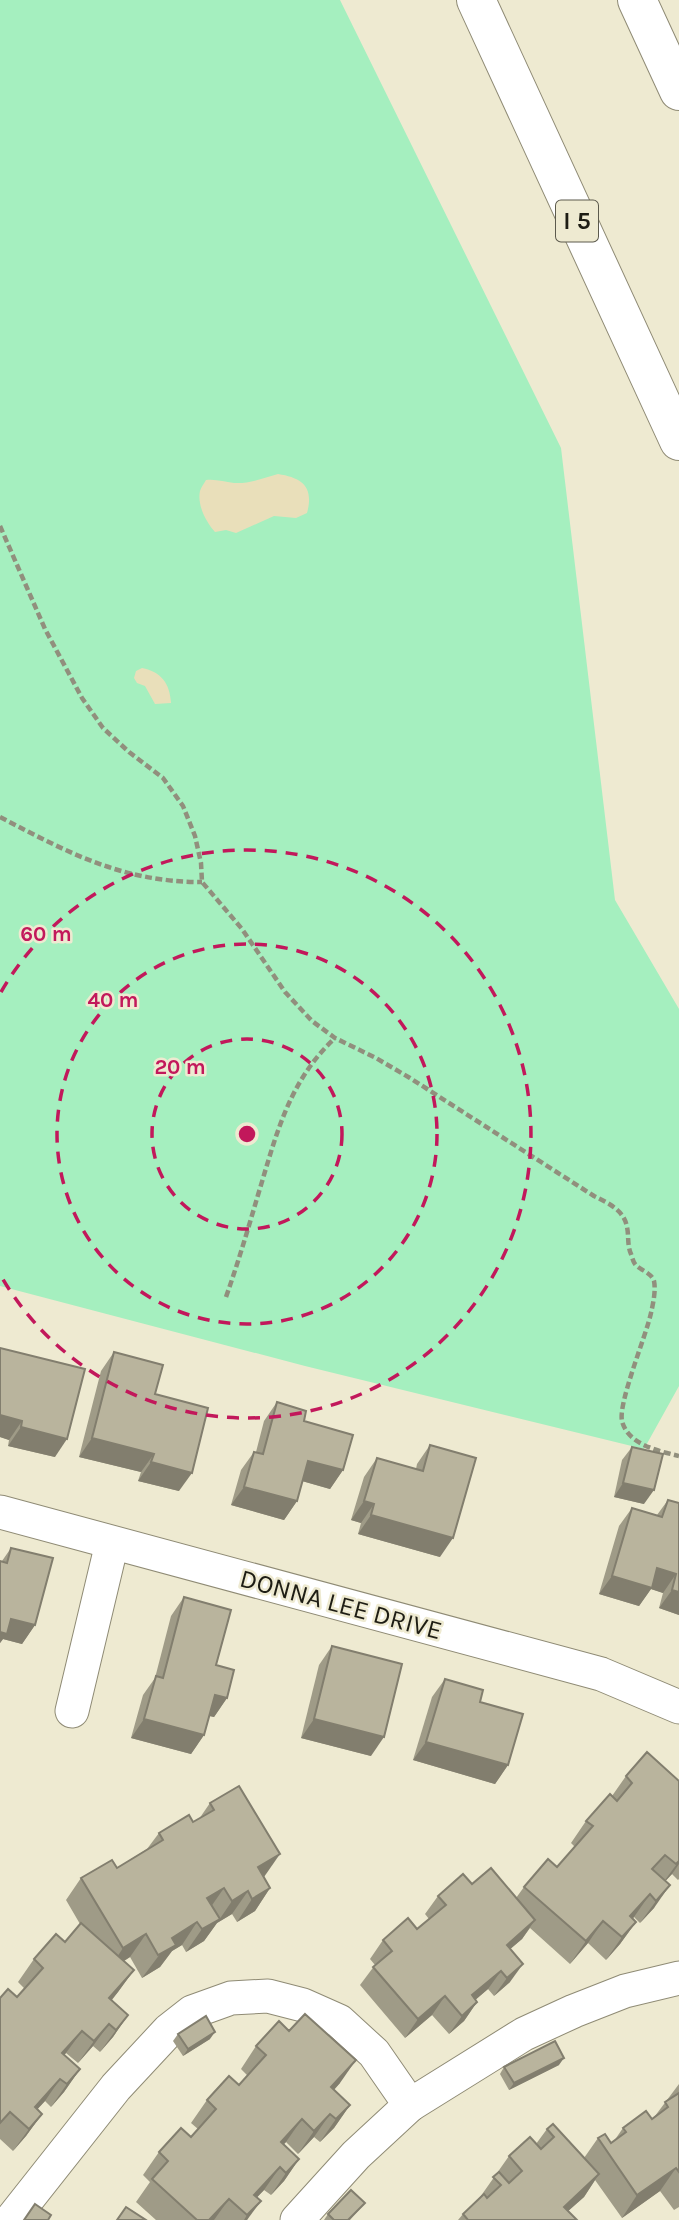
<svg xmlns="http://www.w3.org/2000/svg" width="679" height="2220" viewBox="0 0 679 2220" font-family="Karla,sans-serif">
<rect width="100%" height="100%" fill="#eeead1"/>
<polygon fill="#a5efbf" points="0,0 340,0 561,448 615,900 679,1009 679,1386 644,1449 305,1366 0,1286"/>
<g fill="#e9dfba">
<path d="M278 474C303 478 314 487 307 513L296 518 274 516 236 533 226 530 215 532C206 522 197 505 200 491 201 487 204 484 206 480 217 479 224 482 234 483 249 484 264 478 278 474Z"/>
<path d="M142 668C161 672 170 683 171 703L155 704 145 686 137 683 134 678 136 671Z"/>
</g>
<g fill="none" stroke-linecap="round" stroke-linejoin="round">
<defs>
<g id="minor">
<polyline points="0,1512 601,1674 679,1707"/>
<polyline points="72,1711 112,1543"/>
<polyline points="11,2220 116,2087 169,2030 192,2012 231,1998 268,1996 303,2005 339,2021 374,2053 410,2105"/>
<polyline points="297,2220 356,2155 410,2105 524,2034 574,2011 625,1991 679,1978"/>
</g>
<g id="motorway">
<polyline points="476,0 679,441"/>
<polyline points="637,0 679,91"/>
</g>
</defs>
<use href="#minor" stroke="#8f8b75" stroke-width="35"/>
<use href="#motorway" stroke="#8f8b75" stroke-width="40"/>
<g stroke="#918f7d" stroke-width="4.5" stroke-dasharray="7 3.5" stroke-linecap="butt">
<path d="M0 526 45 629 82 698 103 728 129 752 163 778 183 806 195 836 201 863 202 882 242 929 285 992 312 1021 335 1038 376 1058 410 1078 594 1196C608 1203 624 1210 627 1227 629 1236 627 1245 631 1254 632 1257 633 1261 635 1264 639 1270 651 1272 654 1281 656 1291 653 1304 651 1313 646 1336 618 1403 622 1421 628 1445 659 1451 679 1456"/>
<path d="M0 817C69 853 122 882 202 882"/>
<path d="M226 1297C238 1263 248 1229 258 1195 276 1136 288 1082 335 1038"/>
</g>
<use href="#minor" stroke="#fff" stroke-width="33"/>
<use href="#motorway" stroke="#fff" stroke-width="38"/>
</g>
<g fill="#9f9b87">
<polygon points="0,1348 55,1457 8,1446 9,1440 0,1437"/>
<polygon points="114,1352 155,1394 179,1491 138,1481 141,1472 79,1457 101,1371"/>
<polygon points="277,1402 304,1421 343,1470 330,1489 302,1481 297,1501 284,1520 231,1505 241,1470 254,1452 256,1452 264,1421"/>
<polygon points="430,1445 440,1557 358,1534 361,1523 351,1520 364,1477 377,1458 416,1469 417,1464"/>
<polygon points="632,1447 644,1504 614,1497 622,1460"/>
<polygon points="668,1500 679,1503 679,1615 659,1608 663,1593 651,1589 639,1606 599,1594 619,1526 632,1508 657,1515"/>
<polygon points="11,1548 35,1625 22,1644 3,1639 0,1643 0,1561 2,1561"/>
<polygon points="184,1597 216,1665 227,1698 214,1717 209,1716 204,1735 191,1754 131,1738 143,1695 155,1678 171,1616"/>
<polygon points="332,1646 371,1756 301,1738 319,1665"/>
<polygon points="445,1679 508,1765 495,1784 413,1760 432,1697"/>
<polygon points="626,1776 679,1781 679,1879 678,1880 672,1874 665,1881 654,1908 640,1923 634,1917 632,1919 636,1922 620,1944 606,1960 588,1943 570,1964 530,1928 522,1939 510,1949 510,1982 494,1996 488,1989 475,2000 477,2002 464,2021 449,2034 432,2015 405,2038 360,1985 375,1965 370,1959 383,1940 417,1929 429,1919 425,1914 438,1896 472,1884 516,1898 524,1887 557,1867 575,1847 571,1843 586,1821 612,1796"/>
<polygon points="210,1803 264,1877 270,1888 255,1911 237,1922 232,1914 217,1923 204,1941 186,1952 182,1945 172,1951 160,1967 142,1978 130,1957 124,1961 134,1970 112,2000 128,2015 113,2037 100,2052 93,2046 78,2063 66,2053 64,2055 80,2069 64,2092 51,2107 45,2101 37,2109 42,2114 26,2136 13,2151 0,2139 0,1998 17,1997 25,1989 18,1982 34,1959 65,1942 80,1924 66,1900 81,1878 117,1868 147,1849 159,1833 193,1822 199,1819"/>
<polygon points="178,2034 210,2039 183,2056 173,2041"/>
<polygon points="256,2046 340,2083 334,2090 350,2105 334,2128 320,2142 314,2137 298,2154 286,2142 284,2144 299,2159 284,2181 271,2195 264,2190 257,2197 247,2220 156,2220 136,2202 150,2182 143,2175 159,2152 191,2137 198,2129 191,2123 207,2100 239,2085 248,2076 241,2069"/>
<polygon points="559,2065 509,2090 500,2074 504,2067"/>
<polygon points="679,2084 679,2207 674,2210 660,2191 622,2218 595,2180 584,2197 568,2211 577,2220 458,2220 463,2214 478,2200 509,2156 536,2144 547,2129 584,2158 598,2138 611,2143 614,2141 623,2128 652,2119 655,2116"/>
<polygon points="365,2203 350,2220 324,2220 328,2214"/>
</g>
<g fill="#827e6e">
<polygon points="0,1415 22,1421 9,1440 0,1437"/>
<polygon points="21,1427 67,1439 55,1457 8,1446"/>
<polygon points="92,1438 154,1454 141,1472 79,1457"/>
<polygon points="308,1461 343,1470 330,1489 295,1479"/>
<polygon points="151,1462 192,1473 179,1491 138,1481"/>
<polygon points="623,1483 654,1490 644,1504 614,1497"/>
<polygon points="244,1487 297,1501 284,1520 231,1505"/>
<polygon points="364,1501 374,1504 361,1523 351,1520"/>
<polygon points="371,1515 453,1538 440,1557 358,1534"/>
<polygon points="657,1568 676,1574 663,1593 651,1589 639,1606 599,1594 612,1576"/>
<polygon points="672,1590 679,1592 679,1615 659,1608"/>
<polygon points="11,1619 35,1625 22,1644 3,1639 0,1643 0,1632"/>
<polygon points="215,1695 227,1698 214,1717 202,1714"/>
<polygon points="144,1719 204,1735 191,1754 131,1738"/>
<polygon points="314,1719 384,1737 371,1756 301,1738"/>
<polygon points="426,1742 508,1765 495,1784 413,1760"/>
<polygon points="280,1854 264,1877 258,1867"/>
<polygon points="679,1861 679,1864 672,1874 660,1887"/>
<polygon points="670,1885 654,1908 640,1923 656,1901"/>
<polygon points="224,1888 208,1911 207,1898"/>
<polygon points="270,1888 255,1911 237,1922 252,1899"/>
<polygon points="248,1891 232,1914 217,1923 204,1941 186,1952 202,1929 219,1920 232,1901"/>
<polygon points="650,1894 634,1917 619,1934 630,1916"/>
<polygon points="535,1920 522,1939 494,1963 507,1945"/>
<polygon points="603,1921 588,1943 570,1964 586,1941"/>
<polygon points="197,1922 182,1945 172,1951 160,1967 142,1978 172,1938"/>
<polygon points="636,1922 620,1944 606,1960 622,1937"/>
<polygon points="146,1934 130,1957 108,1971 123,1948"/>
<polygon points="523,1964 510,1982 494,1996 507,1978"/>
<polygon points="134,1970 118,1992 94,2021 109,1998"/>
<polygon points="501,1971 488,1989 459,2014 472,1995"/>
<polygon points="445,1996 432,2015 405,2038 418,2019"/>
<polygon points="477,2002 464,2021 449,2034 462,2016"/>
<polygon points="128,2015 113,2037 100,2052 116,2030"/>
<polygon points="109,2024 93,2046 78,2063 94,2041"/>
<polygon points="82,2031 66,2053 46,2076 62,2053"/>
<polygon points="215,2032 210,2039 183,2056 188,2049"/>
<polygon points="564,2058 559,2065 509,2090 514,2083"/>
<polygon points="356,2060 340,2083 315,2110 331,2087"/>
<polygon points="80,2069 64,2092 51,2107 67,2084"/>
<polygon points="60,2079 45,2101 24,2124 35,2107"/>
<polygon points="350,2105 334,2128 320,2142 336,2119"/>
<polygon points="42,2114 26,2136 13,2151 29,2129"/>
<polygon points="330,2114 314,2137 298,2154 314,2131"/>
<polygon points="302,2119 286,2142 265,2164 281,2142"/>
<polygon points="299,2159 284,2181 271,2195 286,2173"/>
<polygon points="280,2167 264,2190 243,2212 254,2195"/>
<polygon points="676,2168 660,2191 622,2218 637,2195"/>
<polygon points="599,2174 584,2197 558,2220 564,2207"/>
<polygon points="229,2199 214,2220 209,2220"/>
<polygon points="261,2201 247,2220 244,2220 247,2215"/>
</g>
<g fill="#b9b49d" stroke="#827e6e" stroke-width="2">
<polygon points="0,1348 85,1369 67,1439 21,1427 22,1421 0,1415"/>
<polygon points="114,1352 163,1365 155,1394 208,1408 192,1473 151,1462 154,1454 92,1438"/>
<polygon points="277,1402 306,1411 304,1421 353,1435 343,1470 308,1461 297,1501 244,1487 254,1452 263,1454"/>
<polygon points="430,1445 476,1458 453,1538 371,1515 374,1504 364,1501 377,1458 423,1471"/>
<polygon points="632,1447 663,1454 654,1490 623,1483"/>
<polygon points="668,1500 679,1503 679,1592 672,1590 676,1574 657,1568 652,1588 612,1576 632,1508 662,1517"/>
<polygon points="11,1548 53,1558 35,1625 11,1619 7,1634 0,1632 0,1561 7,1563"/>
<polygon points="184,1597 231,1610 216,1665 234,1670 227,1698 215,1695 204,1735 144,1719 156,1676 163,1678"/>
<polygon points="332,1646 402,1664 384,1737 314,1719"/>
<polygon points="445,1679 483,1690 480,1702 523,1714 508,1765 426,1742"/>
<polygon points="647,1752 679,1781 679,1861 676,1864 665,1855 652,1869 670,1885 656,1901 650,1894 630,1916 636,1922 622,1937 603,1921 586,1941 524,1887 548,1859 557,1867 593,1826 586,1821 610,1794 617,1801 632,1783 626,1776"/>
<polygon points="239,1786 280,1854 258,1867 270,1888 252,1899 248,1891 232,1901 224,1888 207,1898 220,1919 202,1929 197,1922 172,1938 176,1945 158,1955 146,1934 123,1948 81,1878 112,1860 117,1868 163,1840 159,1833 189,1815 193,1822 214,1810 210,1803"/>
<polygon points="491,1868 535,1920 507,1945 523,1964 507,1978 501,1971 472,1995 477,2002 462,2016 445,1996 418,2019 373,1967 392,1951 383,1940 408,1918 417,1929 446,1905 438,1896 463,1874 472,1884"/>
<polygon points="81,1923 134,1970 109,1998 128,2015 116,2030 109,2024 94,2041 82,2031 62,2053 80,2069 67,2084 60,2079 35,2107 42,2114 29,2129 10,2112 0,2123 0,1998 8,1989 17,1997 43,1968 34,1959 56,1934 65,1942"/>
<polygon points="305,2014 356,2060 331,2087 350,2105 336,2119 330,2114 314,2131 302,2119 281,2142 299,2159 286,2173 280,2167 254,2195 261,2201 247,2215 229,2199 209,2220 197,2220 152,2179 168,2161 159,2152 181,2128 191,2137 216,2109 207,2100 229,2076 239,2085 266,2055 256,2046 279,2021 289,2031"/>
<polygon points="206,2016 215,2032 188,2049 178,2034"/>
<polygon points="555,2041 564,2058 514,2083 504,2067"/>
<polygon points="679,2093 679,2172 676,2168 637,2195 598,2138 605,2134 611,2143 626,2132 623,2128 646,2111 652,2119 668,2107 665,2102"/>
<polygon points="553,2124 599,2174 564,2207 577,2220 468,2220 463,2214 484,2194 487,2198 501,2185 493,2177 499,2172 509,2183 522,2171 509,2156 530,2137 541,2149 554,2137 547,2129"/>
<polygon points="351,2190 365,2203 348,2220 334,2220 328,2214"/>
<polygon points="35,2204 51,2215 48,2220 24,2220"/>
<polygon points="126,2207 146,2220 117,2220"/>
</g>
<g fill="none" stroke="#c2185b" stroke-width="3.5" stroke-dasharray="12 9">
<circle cx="247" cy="1134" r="95"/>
<circle cx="247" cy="1134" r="190"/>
<path d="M1 992A284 284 0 1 1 1 1276"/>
</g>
<g text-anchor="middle" stroke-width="5" stroke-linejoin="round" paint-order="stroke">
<rect fill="#eeead1" stroke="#5c5a4d" stroke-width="2" x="556" y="200.5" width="42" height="41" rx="5"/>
<g font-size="24" font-weight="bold" fill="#1e1d14">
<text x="577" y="229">I 5</text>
</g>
<g font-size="26" fill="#1e1d14" stroke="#eeead1">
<text transform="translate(341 1604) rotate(15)" y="9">DONNA LEE DRIVE</text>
</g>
</g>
<circle cx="247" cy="1134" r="10" fill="#c2185b" stroke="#eeead1" stroke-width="3.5"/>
<g font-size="21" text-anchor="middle" font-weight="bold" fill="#c2185b" stroke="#eeead1" stroke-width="5" stroke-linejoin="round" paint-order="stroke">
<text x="46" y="941">60 m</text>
<text x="113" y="1007">40 m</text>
<text x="180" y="1074">20 m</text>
</g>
</svg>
